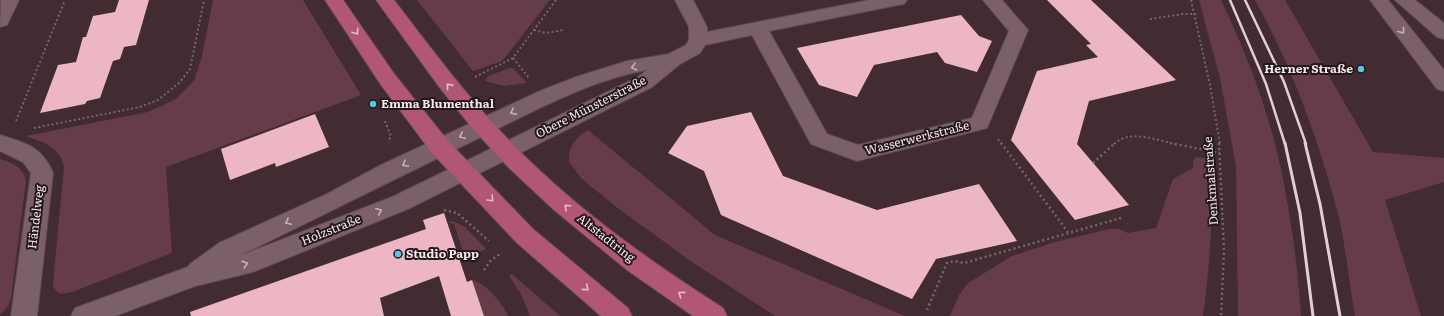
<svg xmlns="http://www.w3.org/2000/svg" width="1444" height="316" viewBox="0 0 1444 316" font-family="Literata,serif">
<rect width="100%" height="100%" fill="#422b31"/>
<g fill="#663c48">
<path d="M213 0H303L361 95 166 167 172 253 75 291C65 294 56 297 53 284L64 166C59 146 42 142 26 136L148 112 176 99 194 81 202 56Z"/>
<polygon points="417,0 550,0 502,61 473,71"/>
<path d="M1199 0H1221C1239 38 1256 78 1268 119 1286 178 1297 254 1301 316H1238L1236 166 1220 78Z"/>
<path d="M1255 0H1285L1373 152 1444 158V182L1385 200 1421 316H1355C1349 282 1346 247 1338 214 1319 141 1292 67 1255 0Z"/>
<polygon points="510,68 513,68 527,83 504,86 485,81 488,76"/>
<polygon points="588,130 715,235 905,316 775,316 692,262 615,206 581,178 569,162 569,152 573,144 579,136"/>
<path d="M1197 157 1210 159C1214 211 1210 264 1203 316H950L959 295 968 283 1012 256 1055 242 1109 229H1118L1128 233 1156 228 1173 179 1193 168V160Z"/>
<path d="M0 159C12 163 22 166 26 180L11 298 8 306 0 315Z"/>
<polygon points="453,221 465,227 486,249 465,258 454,224 447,222"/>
<polygon points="512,274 560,316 530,316 521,294 509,276"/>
<path d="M472 280C485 282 504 305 508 316H484Z"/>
</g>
<g fill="#edb6c4">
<polygon points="119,0 149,0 136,45 124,47 120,59 113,61 100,98 87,101 85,104 40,113 58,65 76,62 83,37 86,37 93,16 115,12"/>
<polygon points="1047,0 1091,0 1176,80 1089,101 1077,144 1129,205 1075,220 1011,140 1037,71 1098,57 1086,45 1091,44"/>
<polygon points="961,15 979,36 992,41 977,72 945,63 937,52 874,65 857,97 819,85 797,48"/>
<polygon points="751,112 783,176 877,210 979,184 1017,241 936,259 912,299 721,215 704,171 668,153 687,126"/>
<polygon points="315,114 329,147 276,167 275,163 230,180 221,149"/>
<polygon points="444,213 467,282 472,280 484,316 451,316 439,276 380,298 384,316 191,316 190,312 426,229 423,220"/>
</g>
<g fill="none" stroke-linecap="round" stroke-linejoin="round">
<defs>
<g id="minor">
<polygon points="1,0 19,0 7,25 0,27"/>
<path d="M675 0H693L707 27V32L869 0H907L904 4 898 5 769 31 827 134 858 145 972 118 1009 31 983 0H1002L1028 30 987 128 857 161 811 144 752 35 705 45 700 53 680 64 652 87 408 209 253 272 195 286 115 316H71L75 308 188 267 190 264 219 243 327 194 381 165 540 91 576 77 627 61 669 54 686 45 689 40V27ZM647 70 638 77 392 197 239 256C322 216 404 174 487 134 538 109 591 80 647 70Z"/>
<polygon points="1370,0 1388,0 1444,70 1444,91 1437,89"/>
<polygon points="1395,0 1415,0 1444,23 1444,39 1437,37"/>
<path d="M0 135C25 143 42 146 53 173L37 316H11L31 173 23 162 0 151Z"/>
</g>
<g id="major">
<polygon points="325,0 343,0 395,75 448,141 533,229 628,308 632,316 601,316 517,243 432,153 381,85"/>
<path d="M376 0H394C430 47 465 94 505 136 569 204 645 258 723 308L727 316H693L627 270 554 210 508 167 473 129 440 88Z"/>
</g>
</defs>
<use href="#minor" stroke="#5e4a4f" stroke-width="2"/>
<use href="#major" stroke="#5e4a4f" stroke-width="2"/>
<g stroke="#79656a" stroke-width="2" stroke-dasharray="2 2.5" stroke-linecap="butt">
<polyline points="1191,0 1210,85 1220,144"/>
<polyline points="1150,19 1183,14 1196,14"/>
<polyline points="534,30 546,33 563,30"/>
<polyline points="513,58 529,78"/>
<polyline points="475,77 513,58 556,0"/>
<polyline points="16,121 65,0"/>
<polyline points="385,121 391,136 388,142"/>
<polyline points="34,128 140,107 158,100 179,83 190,69 204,0"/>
<polyline points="998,139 1002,144"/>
<path d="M1114 144C1130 129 1156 140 1175 144"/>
</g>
<g stroke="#79656a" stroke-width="2.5" stroke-dasharray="2 3" stroke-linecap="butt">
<polyline points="1001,143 1068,232"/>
<polyline points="1170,143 1220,153"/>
<polyline points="1219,143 1224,251 1221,316"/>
<polyline points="1093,163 1115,143"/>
<polyline points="444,210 457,213 489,241"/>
<polyline points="484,270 491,260 502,253"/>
<polyline points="927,310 947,263 954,261 964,263 1121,218"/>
</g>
<use href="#minor" fill="#7b6167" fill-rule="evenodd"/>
<use href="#major" fill="#b15775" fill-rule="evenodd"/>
<g stroke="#e1d0d3" stroke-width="2.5">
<polyline points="1230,0 1266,84 1285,144"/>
<polyline points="1245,0 1284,82 1306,144"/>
</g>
<g stroke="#e1d0d3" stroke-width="3">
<polyline points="1285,143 1300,213 1313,316"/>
<polyline points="1305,143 1320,204 1340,316"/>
</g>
</g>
<defs><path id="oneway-chevron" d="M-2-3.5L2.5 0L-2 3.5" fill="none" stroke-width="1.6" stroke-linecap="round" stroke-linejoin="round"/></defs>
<g stroke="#c5b1b6">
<use href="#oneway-chevron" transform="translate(1402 31) rotate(53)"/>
<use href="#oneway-chevron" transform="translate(634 67) rotate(167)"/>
<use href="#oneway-chevron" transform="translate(513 112) rotate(154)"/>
<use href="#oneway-chevron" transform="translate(462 136) rotate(155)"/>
<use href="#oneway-chevron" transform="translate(405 164) rotate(154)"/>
<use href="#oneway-chevron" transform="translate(379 211) rotate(-22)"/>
<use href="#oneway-chevron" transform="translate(288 222) rotate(155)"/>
<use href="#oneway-chevron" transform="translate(245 264) rotate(-17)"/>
</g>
<g stroke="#e2bcc7">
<use href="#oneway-chevron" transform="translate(356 32) rotate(56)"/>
<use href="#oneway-chevron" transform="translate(449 86) rotate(-129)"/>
<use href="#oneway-chevron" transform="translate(491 199) rotate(47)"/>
<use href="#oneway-chevron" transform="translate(567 207) rotate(-138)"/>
<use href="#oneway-chevron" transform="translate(586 288) rotate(40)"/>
<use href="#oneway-chevron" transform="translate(681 294) rotate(-144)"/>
</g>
<g fill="#55cadf" stroke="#22171a" stroke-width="1.5">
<circle cx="1361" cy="69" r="4"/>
<circle cx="373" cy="104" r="4"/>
<circle cx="398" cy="254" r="4"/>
</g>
<g text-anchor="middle" stroke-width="4" stroke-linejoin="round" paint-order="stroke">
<g font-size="12" font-weight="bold" fill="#f7e7ea" stroke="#22171a" text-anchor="start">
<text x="1353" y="73" text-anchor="end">Herner Straße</text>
<text x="381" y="108">Emma Blumenthal</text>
<text x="406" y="258">Studio Papp</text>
</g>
<g font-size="12" fill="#f7e7ea" stroke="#22171a">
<text transform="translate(591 107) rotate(-27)" y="4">Obere Münsterstraße</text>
<text transform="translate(917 138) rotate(-14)" y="4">Wasserwerkstraße</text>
<text transform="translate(1211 181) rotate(-94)" y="4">Denkmalstraße</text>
<text transform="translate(36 217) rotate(-83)" y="4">Händelweg</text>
<text transform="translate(331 230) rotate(-22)" y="4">Holzstraße</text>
<text transform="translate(606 238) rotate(38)" y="4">Altstadtring</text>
</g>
</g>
</svg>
